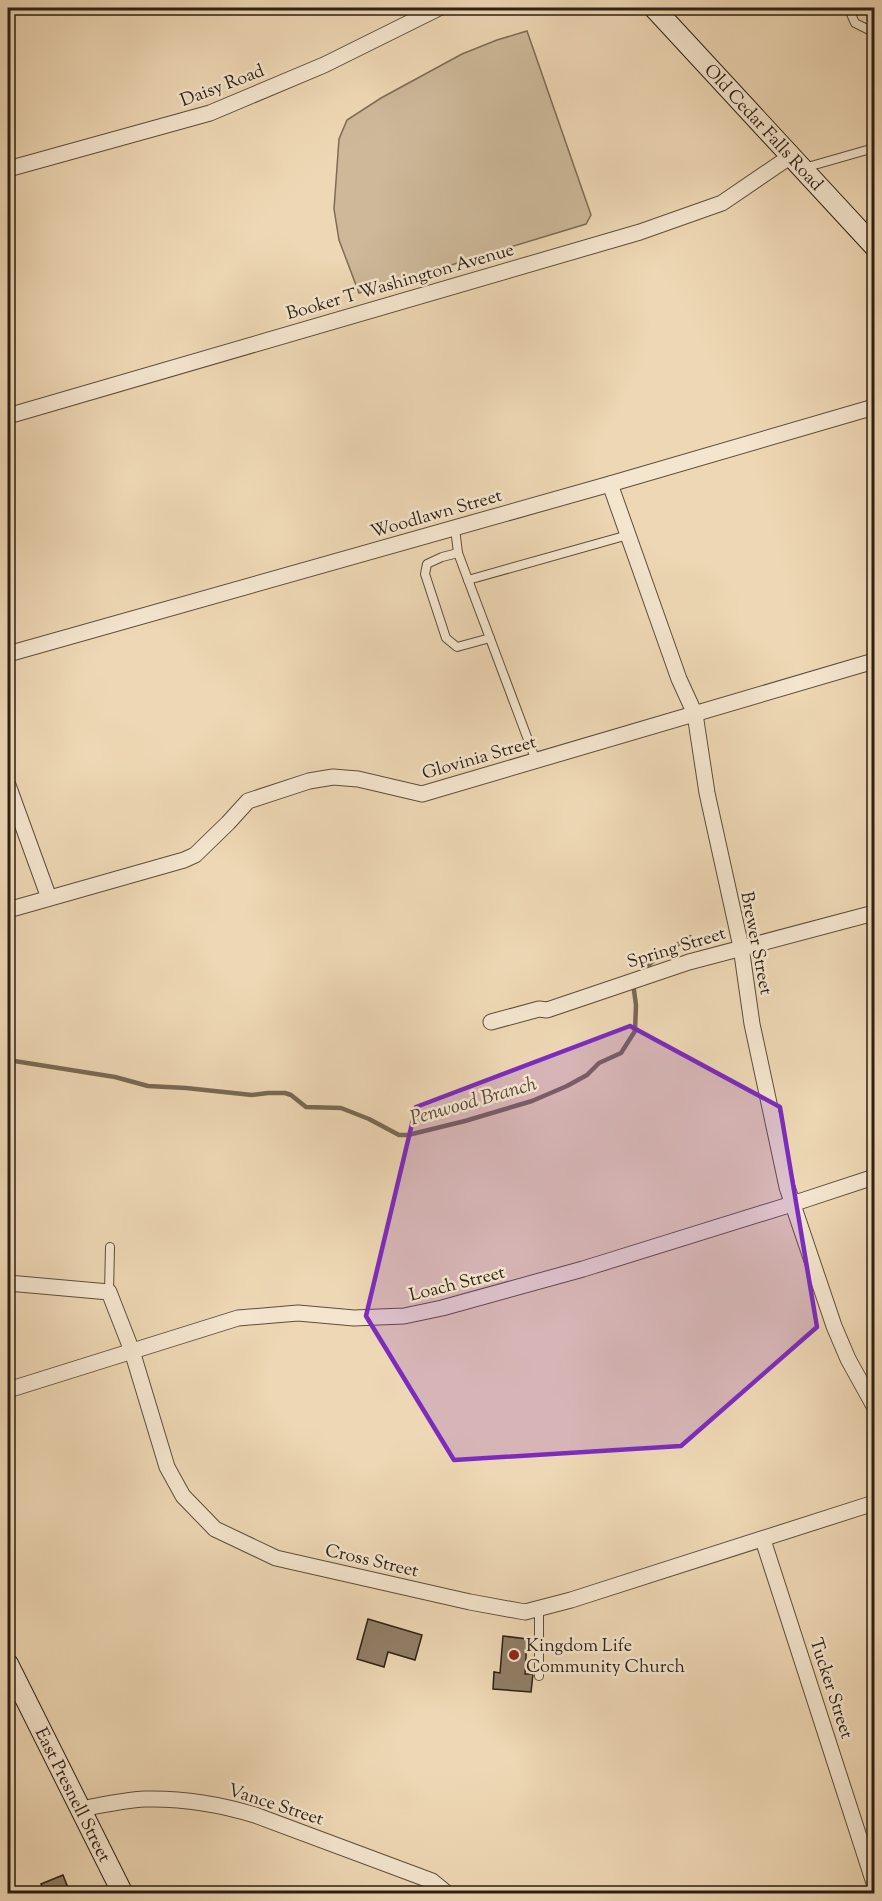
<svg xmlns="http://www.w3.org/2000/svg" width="882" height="1901" viewBox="0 0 882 1901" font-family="'Sorts Mill Goudy',serif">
<rect width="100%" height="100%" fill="#eed7b4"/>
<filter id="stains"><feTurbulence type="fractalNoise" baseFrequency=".00333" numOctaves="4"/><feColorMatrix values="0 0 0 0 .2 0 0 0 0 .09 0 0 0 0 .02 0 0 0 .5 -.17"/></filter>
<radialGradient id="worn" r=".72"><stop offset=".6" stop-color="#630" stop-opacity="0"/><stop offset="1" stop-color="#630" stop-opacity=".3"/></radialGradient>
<polygon fill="#cdb899" stroke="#7d6c56" stroke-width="1.5" points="527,31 591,215 586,224 359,293 339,240 334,209 339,139 347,120 381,98 462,54 497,40"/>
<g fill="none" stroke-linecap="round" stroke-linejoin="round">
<g stroke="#796854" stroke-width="4.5">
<polyline points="638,974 660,955 690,937"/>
<polyline points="8,1060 115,1077 148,1086 186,1088 252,1095 268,1093 285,1093 291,1095 306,1107 341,1108 369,1119 399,1135 408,1135 465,1121 532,1101 567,1086 587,1075 599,1063 621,1053 635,1031 636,1005 633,983"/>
</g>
</g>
<g fill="#917f67" stroke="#2d1f14" stroke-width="1.5">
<polygon points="368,1619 422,1635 415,1660 388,1652 384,1667 357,1659"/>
<polygon points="503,1636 527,1639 525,1674 533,1674 531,1692 493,1689 494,1672 500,1673"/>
<polygon points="63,1875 70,1893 45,1893 41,1884"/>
</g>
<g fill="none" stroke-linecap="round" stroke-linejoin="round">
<defs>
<g id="lane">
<polyline points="854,8 851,14 855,23 871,31 874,42"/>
<polyline points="804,168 874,148"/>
<polyline points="455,528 458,553 536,761"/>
<polyline points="458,553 442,557 427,564 425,574 446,638 457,647 490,638"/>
<polyline points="468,580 628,535"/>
<polyline points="109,1292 110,1247"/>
<polyline points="539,1608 539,1676"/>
</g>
<g id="street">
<polyline points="8,169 210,113 324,65 439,8"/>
<polyline points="8,416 640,232 722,203 791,156"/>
<polyline points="610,484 679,679 695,714 707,793 741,947 752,1024 787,1187 834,1326 848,1359 874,1406"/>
<polyline points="8,654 610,484 874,407"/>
<polyline points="8,785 49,898"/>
<polyline points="8,910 184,860 195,855 228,823 248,801 309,781 333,777 358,779 422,794 874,661"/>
<polyline points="491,1022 539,1009 547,1010 689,962 874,913"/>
<polyline points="8,1283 109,1292 132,1351 167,1467 183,1496 215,1529 276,1558 470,1602 525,1612 571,1600 874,1503"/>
<polyline points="8,1390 238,1318 298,1313 354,1318 404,1316 442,1308 583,1269 792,1204 874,1177"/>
<polyline points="763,1540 874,1883"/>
<path d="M81 1809C102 1805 124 1800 145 1799 184 1798 219 1804 255 1815L432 1881 448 1894"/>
</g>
<g id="secondary">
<path id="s1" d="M654 8 874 246"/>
<path id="s2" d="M8 1664 123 1894"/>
</g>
</defs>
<use href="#lane" stroke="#5d4d3c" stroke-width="10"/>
<use href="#street" stroke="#5d4d3c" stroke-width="17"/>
<use href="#secondary" stroke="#2d1f14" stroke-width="22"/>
<use href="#lane" stroke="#f4e5ce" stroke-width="8"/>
<use href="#street" stroke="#f4e5ce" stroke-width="15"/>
<use href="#secondary" stroke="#f4e5ce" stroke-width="20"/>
</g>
<path fill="#7b2cbf" fill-opacity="0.2" stroke="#7b2cbf" stroke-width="4.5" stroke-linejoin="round" d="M630 1026 780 1107 817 1327 681 1446 454 1460 366 1316 416 1107Z"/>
<circle fill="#8f2418" stroke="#f4e5ce" stroke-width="2" cx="514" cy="1655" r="6"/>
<g text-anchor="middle" stroke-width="5" stroke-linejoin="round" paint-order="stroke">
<g font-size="18" fill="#2d1f14" stroke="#f4e5ce">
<text transform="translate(222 85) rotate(-21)" y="6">Daisy Road</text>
<text dy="6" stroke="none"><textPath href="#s1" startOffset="162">Old Cedar Falls Road</textPath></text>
<text transform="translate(400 281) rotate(-16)" y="6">Booker T Washington Avenue</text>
<text transform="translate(436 513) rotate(-16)" y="6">Woodlawn Street</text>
<text transform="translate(479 757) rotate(-16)" y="6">Glovinia Street</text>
<text transform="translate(757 943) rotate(79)" y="6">Brewer Street</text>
<text transform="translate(676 947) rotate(-17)" y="6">Spring Street</text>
<text transform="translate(457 1283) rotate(-14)" y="6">Loach Street</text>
<text transform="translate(372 1560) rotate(13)" y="6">Cross Street</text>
<text transform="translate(832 1688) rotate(72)" y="6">Tucker Street</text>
<text dy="6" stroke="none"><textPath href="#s2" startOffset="146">East Presnell Street</textPath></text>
<text transform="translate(276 1804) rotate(18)" y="6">Vance Street</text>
</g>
<g font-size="18" fill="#2d1f14" stroke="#f4e5ce" text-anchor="start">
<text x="526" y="1651">Kingdom Life<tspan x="526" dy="21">Community Church</tspan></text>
</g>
<g font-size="20" font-style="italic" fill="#594939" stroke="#f4e5ce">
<text transform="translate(473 1100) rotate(-16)" y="7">Penwood Branch</text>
</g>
</g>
<rect width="882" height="1901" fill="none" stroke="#eed7b4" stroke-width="30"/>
<rect x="9" y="9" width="864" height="1883" fill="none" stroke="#2d1f14" stroke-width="3"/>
<rect x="15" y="15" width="852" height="1871" fill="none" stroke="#2d1f14" stroke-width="1.5"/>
<rect width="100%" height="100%" filter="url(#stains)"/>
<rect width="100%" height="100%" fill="url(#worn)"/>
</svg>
